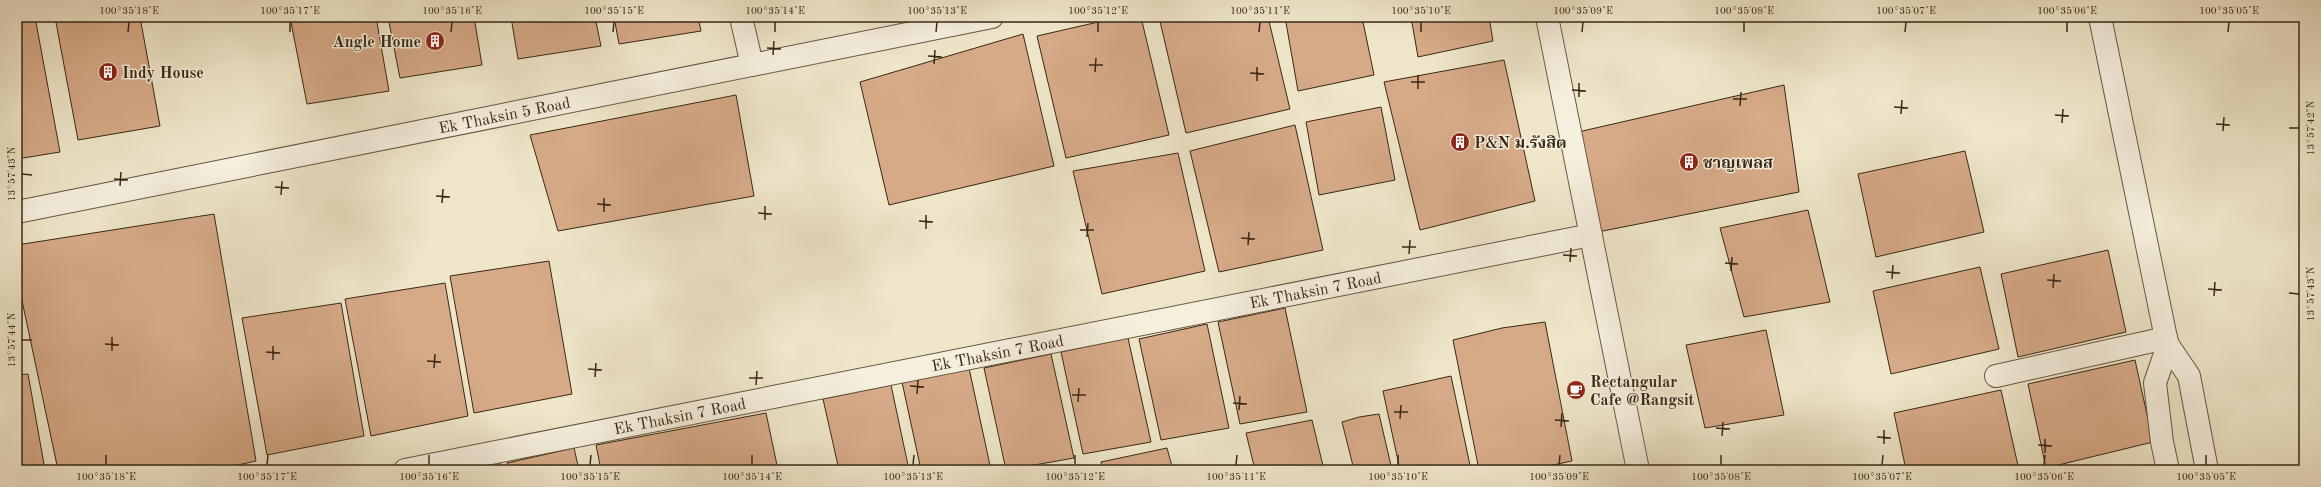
<svg xmlns="http://www.w3.org/2000/svg" width="2321" height="487" viewBox="0 0 2321 487" font-family="'Old Standard TT','Noto Serif Thai',serif">
<rect width="100%" height="100%" fill="#efe6ca"/>
<filter id="stains"><feTurbulence type="fractalNoise" baseFrequency=".005" numOctaves="4"/><feColorMatrix values="0 0 0 0 .2 0 0 0 0 .09 0 0 0 0 .02 0 0 0 .5 -.17"/></filter>
<radialGradient id="worn" r=".72"><stop offset=".6" stop-color="#630" stop-opacity="0"/><stop offset="1" stop-color="#630" stop-opacity=".3"/></radialGradient>
<g fill="#d6aa87" stroke="#382816">
<polygon points="17,17 35,17 60,152 17,159"/>
<polygon points="55,17 140,17 160,126 78,140"/>
<polygon points="290,17 376,17 389,91 307,104"/>
<polygon points="388,17 474,17 482,65 400,78"/>
<polygon points="511,17 595,17 601,46 518,59"/>
<polygon points="614,17 698,17 701,31 619,44"/>
<polygon points="1120,17 1141,17 1169,135 1066,158 1037,36"/>
<polygon points="1159,17 1268,17 1290,109 1186,133"/>
<polygon points="1285,17 1362,17 1374,75 1298,91"/>
<polygon points="1411,17 1489,17 1493,41 1418,57"/>
<polygon points="1023,34 1054,166 889,205 860,82"/>
<polygon points="1504,60 1535,201 1420,230 1384,82"/>
<polygon points="1784,85 1799,192 1598,232 1578,132"/>
<polygon points="736,95 754,196 558,231 530,135"/>
<polygon points="1381,107 1395,180 1319,195 1306,122"/>
<polygon points="1295,125 1323,250 1219,272 1190,151"/>
<polygon points="1965,151 1984,232 1876,257 1858,174"/>
<polygon points="1178,153 1205,271 1102,294 1073,171"/>
<polygon points="1808,210 1830,302 1744,317 1720,228"/>
<polygon points="214,214 256,461 215,470 58,470 17,277 17,245"/>
<polygon points="2108,250 2126,332 2018,357 2001,274"/>
<polygon points="549,261 572,394 474,413 450,276"/>
<polygon points="1980,267 1999,349 1891,374 1873,291"/>
<polygon points="445,283 468,416 371,436 345,299"/>
<polygon points="341,303 364,436 267,455 242,318"/>
<polygon points="1285,308 1307,412 1240,424 1218,322"/>
<polygon points="1545,322 1572,461 1529,470 1479,470 1453,340 1502,328"/>
<polygon points="1207,324 1229,428 1161,440 1139,339"/>
<polygon points="1766,330 1784,415 1705,428 1686,345"/>
<polygon points="1128,338 1151,442 1083,454 1061,352"/>
<polygon points="1051,354 1074,458 1006,470 984,368"/>
<polygon points="2135,360 2153,442 2046,468 2028,384"/>
<polygon points="969,368 991,470 921,470 902,382"/>
<polygon points="28,374 45,470 17,470 17,375"/>
<polygon points="1451,376 1471,470 1400,470 1383,391"/>
<polygon points="891,385 909,470 839,470 823,399"/>
<polygon points="2001,390 2019,470 1906,470 1894,413"/>
<polygon points="766,413 778,470 601,470 596,445"/>
<polygon points="1379,414 1392,470 1354,470 1342,422 1359,417"/>
<polygon points="1312,420 1324,470 1255,470 1246,433"/>
<polygon points="574,448 579,470 509,470 507,463"/>
<polygon points="1167,448 1173,470 1103,470 1101,462"/>
<polygon points="499,458 502,470 443,470"/>
</g>
<g fill="none" stroke-linecap="round" stroke-linejoin="round">
<defs>
<g id="minor">
<polyline points="741,17 752,65"/>
<polyline points="1547,17 1638,470"/>
<polyline points="2100,17 2166,338 2168,345 2189,376 2207,470"/>
<path id="s1" d="M17 212 992 17"/>
<polyline points="1996,376 2166,338"/>
<path id="s2" d="M405 470 1591 235"/>
<polyline points="2168,470 2162,442 2155,383 2168,345"/>
</g>
</defs>
<use href="#minor" stroke="#665843" stroke-width="24"/>
<use href="#minor" stroke="#f5efdd" stroke-width="22"/>
</g>
<path fill="none" stroke="#382816" stroke-width="1.5" d="M128 32 129 22M290 32V22M451 32 452 22M613 32 614 22M775 32V22M936 32 937 22M1098 32V22M1259 32 1260 22M1421 32V22M1582 32 1583 22M1744 32V22M1905 32 1906 22M2067 32V22M2228 32 2229 22M767 48 781 49M773 55 774 41M928 56 942 57M934 64 935 50M1089 65H1103M1095 72 1096 58M1250 73 1264 74M1257 81V67M1411 82H1425M1418 89V75M1572 90 1586 91M1579 97V83M1733 99H1747M1740 106 1741 92M1894 107 1908 108M1901 114 1902 100M2055 115 2069 116M2062 123 2063 109M2216 124 2230 125M2289 128H2299M2223 131 2224 117M22 174 32 175M114 179 128 180M120 186 121 172M275 187 289 188M281 195 282 181M436 196 450 197M442 203 443 189M597 204 611 205M604 212V198M758 213 772 214M765 220V206M919 221 933 222M926 229V215M1080 230H1094M1087 237 1088 223M1241 238 1255 239M1248 245 1249 232M1402 247H1416M1409 254 1410 240M1563 255 1577 256M1570 262 1571 248M1725 263 1738 264M1731 271 1732 257M1886 272 1900 273M1892 279 1893 265M2047 280 2061 281M2053 288 2054 274M2208 289 2222 290M2289 293 2299 294M2214 296 2215 282M22 340H32M105 344 119 345M112 351V337M266 352 280 353M273 360V346M427 361 441 362M434 368 435 354M588 369 602 370M595 377 596 363M749 378H763M756 385 757 371M910 386 924 387M917 394 918 380M1072 395H1086M1078 402 1079 388M1233 403 1247 404M1239 410 1240 396M1394 412H1408M1400 419 1401 405M1555 420 1569 421M1561 427 1562 413M1716 428 1730 429M1722 436 1723 422M1877 437 1891 438M1884 444V430M2038 445 2052 446M2045 453V439M106 465V455M267 465 268 455M429 465V455M590 465 591 455M752 465V455M913 465 914 455M1075 465V455M1236 465 1237 455M1398 465V455M1559 465 1560 455M1721 465V455M1882 465 1883 455M2044 465 2045 455M2206 465V455"/>
<defs>
<symbol id="building-disc" viewBox="-11 -11 22 22"><circle r="9.5" fill="#8f2418" stroke="#f5efdd"/><path d="M-4-6H4V6H1V3H-1V6H-4ZM-2.5-4.3h1.7v1.8h-1.7ZM.8-4.3h1.7v1.8H.8ZM-2.5-1h1.7V.8h-1.7ZM.8-1h1.7V.8H.8Z" fill="#fff"/></symbol>
<symbol id="cafe-disc" viewBox="-11 -11 22 22"><circle r="9.5" fill="#8f2418" stroke="#f5efdd"/><path d="M-5.5-4.5H6V0H3Q3 3.5 0 3.5H-2.5Q-5.5 3.5-5.5 0ZM3-3.2v2h1.7v-2ZM-6 4.5H4V6H-6Z" fill="#fff"/></symbol>
</defs>
<g fill-rule="evenodd">
<use href="#building-disc" x="424" y="30" width="22" height="22"/>
<use href="#building-disc" x="97" y="61" width="22" height="22"/>
<use href="#building-disc" x="1449" y="131" width="22" height="22"/>
<use href="#building-disc" x="1678" y="151" width="22" height="22"/>
<use href="#cafe-disc" x="1565" y="379" width="22" height="22"/>
</g>
<g text-anchor="middle" stroke-width="3" stroke-linejoin="round" paint-order="stroke">
<g font-size="16" font-weight="bold" fill="#382816" stroke="#f5efdd" text-anchor="start">
<text x="421" y="47" text-anchor="end">Angle Home</text>
<text x="122" y="78">Indy House</text>
<text x="1474" y="148">P&amp;N ม.รังสิต</text>
<text x="1703" y="168">ชาญเพลส</text>
<text x="1590" y="387">Rectangular<tspan x="1590" dy="18">Cafe @Rangsit</tspan></text>
</g>
<g font-size="16" fill="#382816" stroke="#f5efdd">
<text dy="6" stroke="none"><textPath href="#s1" startOffset="497">Ek Thaksin 5 Road</textPath></text>
<text dy="6" stroke="none"><textPath href="#s2" startOffset="928">Ek Thaksin 7 Road</textPath></text>
<text dy="6" stroke="none"><textPath href="#s2" startOffset="604">Ek Thaksin 7 Road</textPath></text>
<text dy="6" stroke="none"><textPath href="#s2" startOffset="280">Ek Thaksin 7 Road</textPath></text>
</g>
</g>
<rect width="2321" height="487" fill="none" stroke="#efe6ca" stroke-width="44"/>
<rect x="22" y="22" width="2277" height="443" fill="none" stroke="#382816" stroke-width="1.5"/>
<g font-size="10" text-anchor="middle" fill="#382816">
<text x="129" y="14">100°35'18"E</text>
<text x="290" y="14">100°35'17"E</text>
<text x="452" y="14">100°35'16"E</text>
<text x="614" y="14">100°35'15"E</text>
<text x="775" y="14">100°35'14"E</text>
<text x="937" y="14">100°35'13"E</text>
<text x="1098" y="14">100°35'12"E</text>
<text x="1260" y="14">100°35'11"E</text>
<text x="1421" y="14">100°35'10"E</text>
<text x="1583" y="14">100°35'09"E</text>
<text x="1744" y="14">100°35'08"E</text>
<text x="1906" y="14">100°35'07"E</text>
<text x="2067" y="14">100°35'06"E</text>
<text x="2229" y="14">100°35'05"E</text>
<text transform="translate(2310 128) rotate(-90)" y="4">13°57'42"N</text>
<text transform="translate(11 174) rotate(-90)" y="4">13°57'43"N</text>
<text transform="translate(2310 294) rotate(-90)" y="4">13°57'43"N</text>
<text transform="translate(11 340) rotate(-90)" y="4">13°57'44"N</text>
<text x="106" y="480">100°35'18"E</text>
<text x="267" y="480">100°35'17"E</text>
<text x="429" y="480">100°35'16"E</text>
<text x="590" y="480">100°35'15"E</text>
<text x="752" y="480">100°35'14"E</text>
<text x="913" y="480">100°35'13"E</text>
<text x="1075" y="480">100°35'12"E</text>
<text x="1236" y="480">100°35'11"E</text>
<text x="1398" y="480">100°35'10"E</text>
<text x="1559" y="480">100°35'09"E</text>
<text x="1721" y="480">100°35'08"E</text>
<text x="1882" y="480">100°35'07"E</text>
<text x="2044" y="480">100°35'06"E</text>
<text x="2206" y="480">100°35'05"E</text>
</g>
<rect width="100%" height="100%" filter="url(#stains)"/>
<rect width="100%" height="100%" fill="url(#worn)"/>
</svg>
